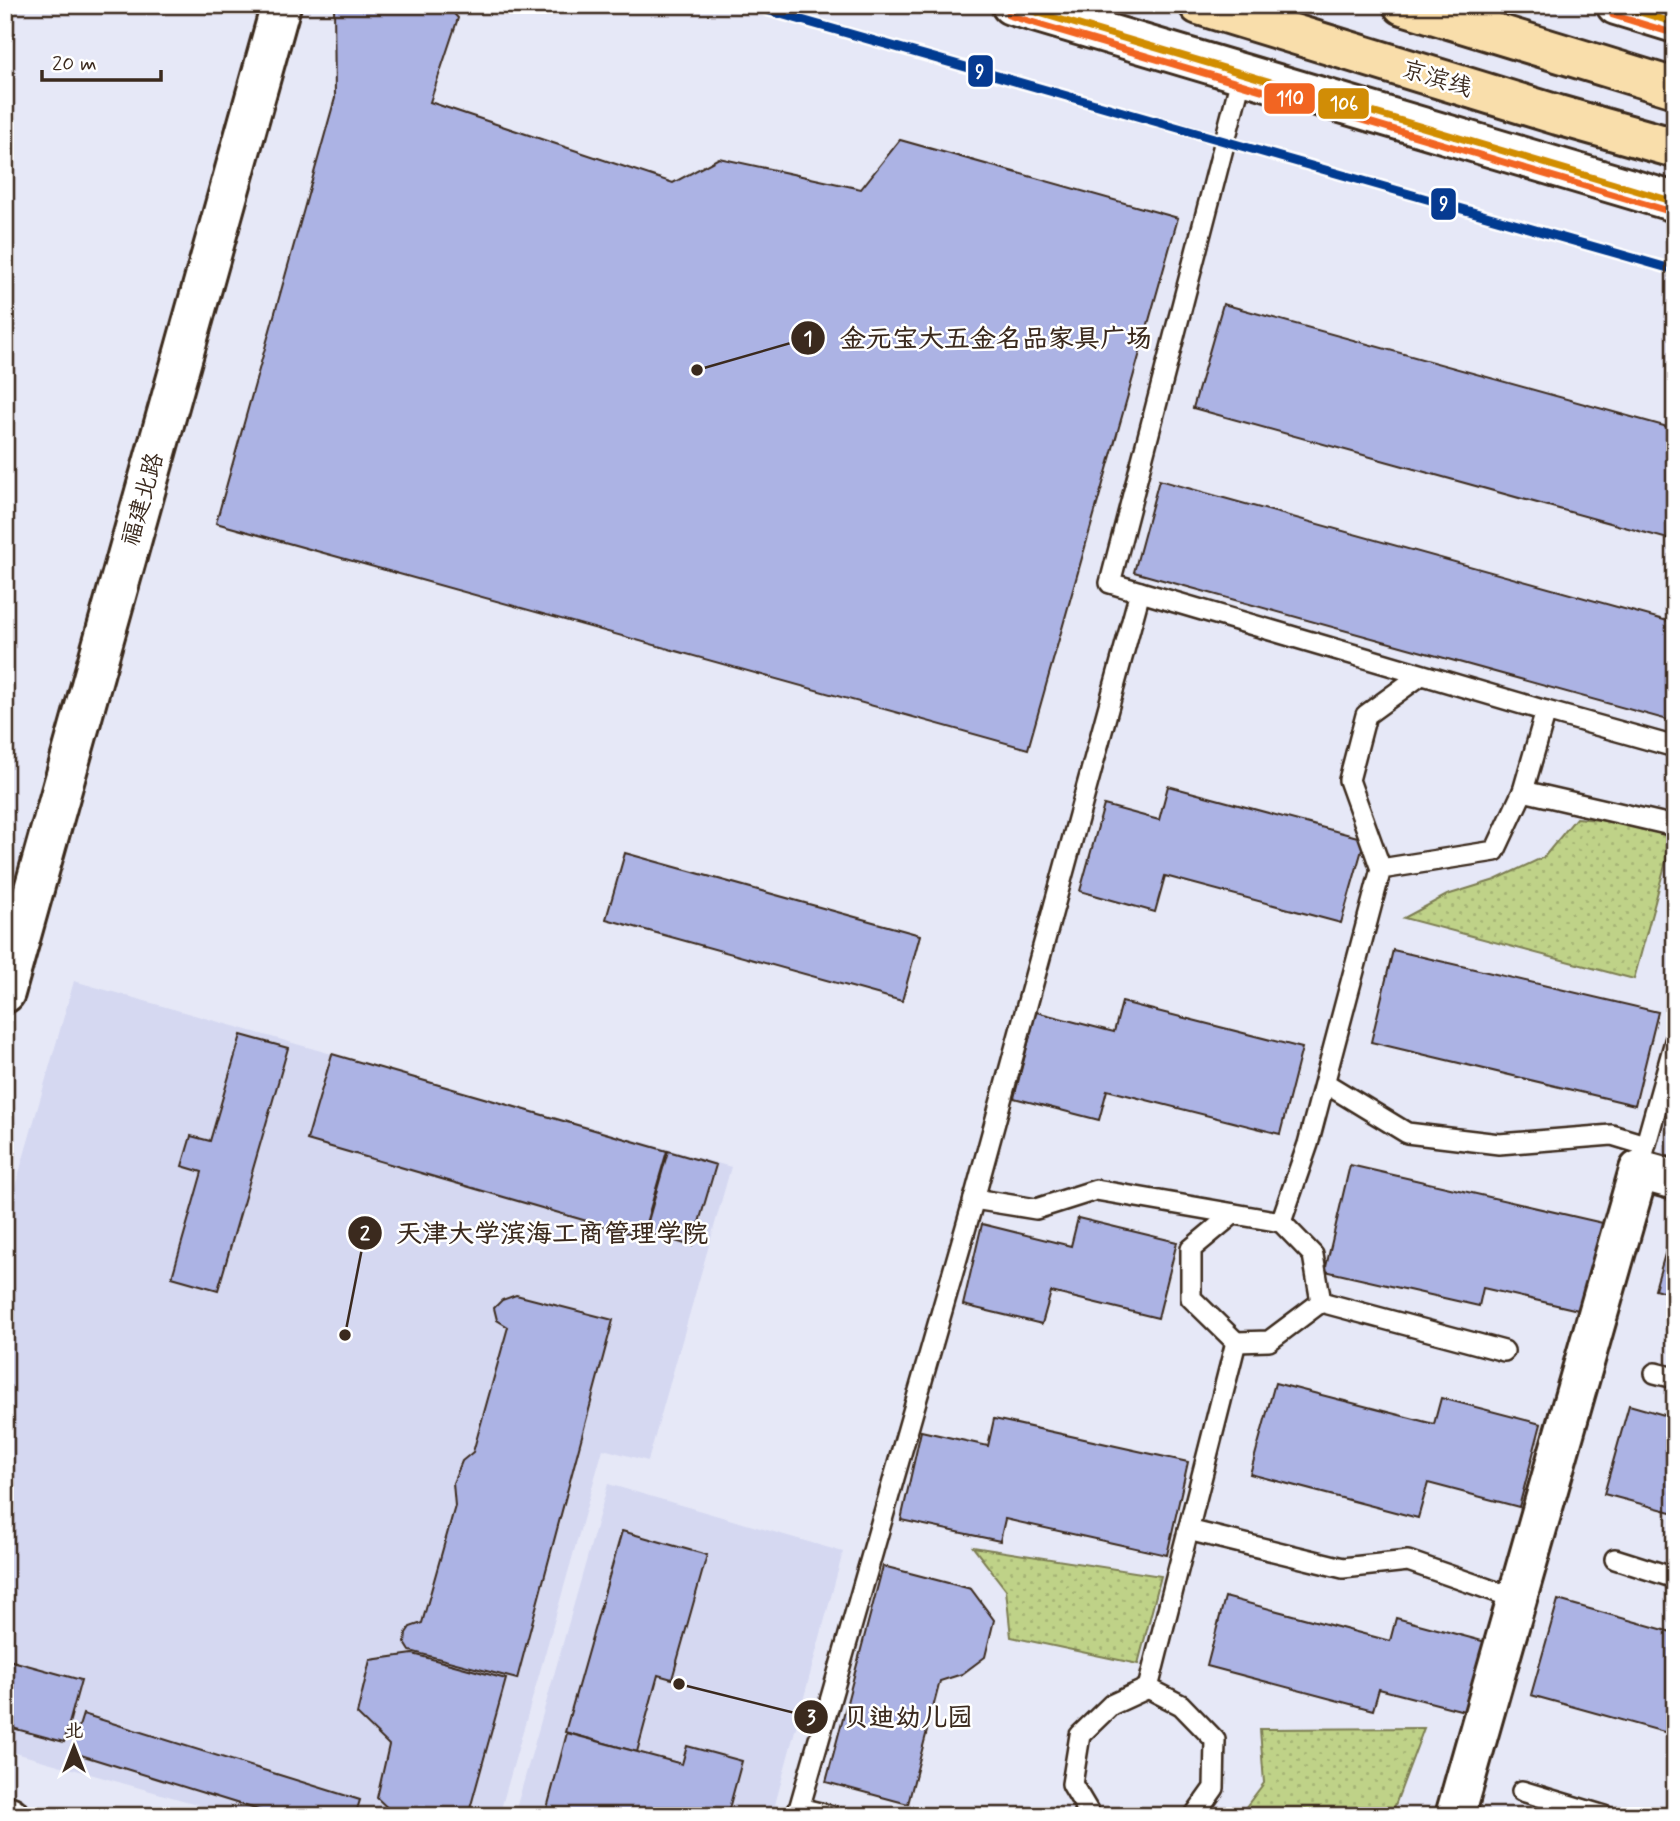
<svg xmlns="http://www.w3.org/2000/svg" width="1680" height="1821" viewBox="0 0 1680 1821" font-family="Mynerve,'LXGW WenKai TC',sans-serif">
<defs>
<pattern id="grass-dots" width="8" height="8" patternUnits="userSpaceOnUse" patternTransform="scale(1.75)"><rect width="8" height="8" fill="#bfd288"/><path d="M2 2h.1M6 6h.1" fill="none" stroke="#a5b475" stroke-width="1.8" stroke-linecap="round"/></pattern>
</defs>
<rect width="100%" height="100%" fill="#e6e8f7"/>
<filter id="ink" filterUnits="userSpaceOnUse"><feTurbulence type="fractalNoise" baseFrequency=".0143" numOctaves="2"/><feDisplacementMap in="SourceGraphic" scale="14" xChannelSelector="R" yChannelSelector="G"/><feConvolveMatrix kernelMatrix="1 2 1 2 8 2 1 2 1" color-interpolation-filters="sRGB"/></filter>
<g filter="url(#ink)">
<g fill="#d5d8f1">
<polygon points="74,981 731,1167 648,1461 603,1449 499,1816 239,1816 5,1750 5,1222"/>
<polygon points="1675,1106 1675,1162 1660,1157"/>
<polygon points="608,1484 843,1552 772,1816 514,1816"/>
</g>
<g fill="url(#grass-dots)" stroke="#7d7e53" stroke-width="2">
<polygon points="1576,818 1621,822 1673,836 1634,979 1404,918 1447,895 1495,880 1544,857"/>
<polygon points="973,1547 1161,1576 1138,1664 1011,1637 1006,1590"/>
<polygon points="1424,1728 1391,1816 1239,1816 1264,1783 1260,1729"/>
</g>
<g fill="#acb3e4" stroke="#3b2a1e" stroke-width="2">
<polygon points="334,5 446,5 458,18 430,102 673,183 719,158 861,189 900,140 1178,218 1028,749 216,523 335,98"/>
<polygon points="1223,304 1675,429 1675,541 1193,408"/>
<polygon points="1159,480 1675,623 1675,722 1134,572"/>
<polygon points="1168,786 1365,839 1341,923 1165,876 1155,912 1080,891 1104,805 1159,820"/>
<polygon points="625,853 920,935 902,1001 606,919"/>
<polygon points="1393,950 1658,1012 1635,1105 1371,1042"/>
<polygon points="1122,1002 1302,1048 1280,1134 1107,1090 1099,1120 1014,1098 1036,1012 1114,1032"/>
<polygon points="241,1035 288,1048 218,1290 172,1277 202,1172 182,1166 191,1136 210,1141"/>
<polygon points="332,1054 667,1151 642,1237 307,1140"/>
<polygon points="668,1151 716,1165 692,1246 645,1232"/>
<polygon points="1350,1165 1607,1224 1587,1312 1483,1288 1479,1306 1325,1271"/>
<polygon points="1078,1218 1177,1242 1158,1318 1051,1292 1042,1324 963,1305 982,1224 1071,1246"/>
<polygon points="1675,1219 1675,1295 1655,1289"/>
<polygon points="516,1295 613,1320 517,1679 410,1651 405,1643 406,1633 410,1627 422,1623 455,1506 453,1483 462,1461 473,1452 508,1327 497,1320 494,1308 502,1300"/>
<polygon points="1275,1383 1434,1424 1441,1398 1541,1424 1519,1507 1428,1483 1418,1518 1250,1474"/>
<polygon points="1629,1405 1675,1418 1675,1513 1604,1494"/>
<polygon points="994,1419 1188,1462 1167,1555 1005,1519 1000,1541 901,1520 921,1431 988,1446"/>
<polygon points="622,1531 707,1555 672,1679 658,1675 637,1752 565,1732"/>
<polygon points="883,1566 971,1589 994,1620 985,1657 962,1674 940,1681 908,1804 826,1782"/>
<polygon points="1225,1597 1390,1641 1396,1618 1486,1642 1468,1712 1379,1689 1373,1710 1207,1666"/>
<polygon points="1558,1600 1675,1633 1675,1735 1531,1695"/>
<polygon points="413,1654 506,1679 468,1816 396,1816 377,1798 389,1745 357,1714 370,1660"/>
<polygon points="5,1659 81,1680 64,1742 5,1726"/>
<polygon points="83,1714 360,1800 355,1816 278,1816 71,1752"/>
<polygon points="567,1733 682,1764 687,1746 742,1761 727,1816 545,1816"/>
</g>
<g fill="none" stroke-linecap="round" stroke-linejoin="round">
<defs>
<g id="service">
<polyline points="1242,75 1110,583 1546,711"/>
<polyline points="1140,592 974,1199 1036,1209 1096,1190 1281,1222 1308,1144 1381,869 1495,851 1523,791"/>
<polyline points="1675,747 1546,711 1523,791 1675,826"/>
<polyline points="1381,869 1349,780 1366,715 1421,675"/>
<polyline points="1325,1083 1407,1133 1499,1144 1612,1135 1645,1145"/>
<polyline points="1642,1158 1675,1041"/>
<polyline points="1233,1214 1191,1249 1191,1298 1236,1342 1269,1341 1321,1302"/>
<polyline points="1281,1222 1313,1255 1321,1302 1504,1351"/>
<polyline points="1655,1373 1675,1378"/>
<polyline points="1188,1530 1343,1568 1408,1561 1517,1599"/>
<polyline points="1615,1559 1675,1578"/>
<polyline points="1148,1688 1236,1342"/>
<polyline points="1148,1688 1181,1705 1215,1740 1214,1788 1194,1816"/>
<polyline points="1522,1791 1605,1816"/>
<polyline points="799,1808 832,1816"/>
<polyline points="797,1816 974,1199"/>
<polyline points="1091,1816 1072,1784 1080,1735 1111,1705 1148,1688"/>
</g>
<polyline id="minor" points="1455,1816 1639,1170 1675,1180"/>
<g id="tertiary">
<polyline points="5,993 281,5"/>
<polyline points="5,1815 9,1816"/>
</g>
<g id="secondary">
<polyline points="1011,5 1675,202"/>
<polyline points="1616,5 1675,23"/>
</g>
<g id="trunk">
<polyline points="1199,5 1558,115 1675,148"/>
<polyline points="1403,5 1675,88"/>
</g>
</defs>
<use href="#service" stroke="#3b2a1e" stroke-width="24"/>
<use href="#minor" stroke="#3b2a1e" stroke-width="44"/>
<use href="#tertiary" stroke="#3b2a1e" stroke-width="44"/>
<use href="#secondary" stroke="#3b2a1e" stroke-width="44"/>
<use href="#trunk" stroke="#3b2a1e" stroke-width="44"/>
<use href="#service" stroke="#fff" stroke-width="19"/>
<use href="#minor" stroke="#fff" stroke-width="38"/>
<use href="#tertiary" stroke="#fff" stroke-width="38"/>
<use href="#secondary" stroke="#fff" stroke-width="38"/>
<use href="#trunk" stroke="#f9deab" stroke-width="38"/>
<defs>
<g id="bus-1">
<polyline points="1012,5 1675,202"/>
<polyline points="1617,5 1675,23"/>
</g>
<g id="bus-2">
<polyline points="1008,15 1672,212"/>
<polyline points="1613,15 1672,33"/>
</g>
</defs>
<use href="#bus-1" stroke="#fff" stroke-width="12"/>
<use href="#bus-2" stroke="#fff" stroke-width="12"/>
<use href="#bus-1" stroke="#d18d06" stroke-width="7"/>
<use href="#bus-2" stroke="#f26522" stroke-width="7"/>
<defs>
<polyline id="metro-1" points="749,5 1675,270"/>
</defs>
<use href="#metro-1" stroke="#fff" stroke-width="14"/>
<use href="#metro-1" stroke="#063a91" stroke-width="9"/>
</g>
</g>
<g text-anchor="middle" stroke-width="5" stroke-linejoin="round" paint-order="stroke">
<g font-size="24" fill="#3b2a1e" stroke="#fff">
<text transform="translate(1437 78) rotate(17)" y="8">京滨线</text>
<text transform="translate(142 499) rotate(-74)" y="8">福建北路</text>
</g>
</g>
<path fill="none" stroke="#3b2a1e" stroke-width="2.5" d="M697 370L808 338M345 1335L365 1233M679 1684L811 1717"/>
<g fill="#3b2a1e" stroke="#fff" stroke-width="2.5">
<circle cx="697" cy="370" r="7"/>
<circle cx="345" cy="1335" r="7"/>
<circle cx="679" cy="1684" r="7"/>
<circle cx="808" cy="338" r="18"/>
<circle cx="365" cy="1233" r="18"/>
<circle cx="811" cy="1717" r="18"/>
</g>
<g font-size="21" text-anchor="middle" font-weight="bold" fill="#fff">
<text x="808" y="345">1</text>
<text x="365" y="1240">2</text>
<text x="811" y="1724">3</text>
</g>
<g font-size="26" text-anchor="middle" font-weight="bold" fill="#3b2a1e" stroke="#fff" stroke-width="5" stroke-linejoin="round" paint-order="stroke">
<text x="996" y="347">金元宝大五金名品家具广场</text>
<text x="552" y="1242">天津大学滨海工商管理学院</text>
<text x="908" y="1726">贝迪幼儿园</text>
</g>
<g stroke="#fff" stroke-width="2.5">
<rect x="967" y="54" width="27" height="34" rx="7" fill="#063a91"/>
<rect x="1263" y="82" width="53" height="33" rx="7" fill="#f26522"/>
<rect x="1317" y="87" width="53" height="33" rx="7" fill="#d18d06"/>
<rect x="1430" y="187" width="27" height="34" rx="7" fill="#063a91"/>
</g>
<g font-size="19" text-anchor="middle" font-weight="bold" fill="#fff">
<text x="980" y="78">9</text>
<text x="1290" y="105">110</text>
<text x="1344" y="110">106</text>
<text x="1444" y="210">9</text>
</g>
<rect width="1680" height="1821" fill="none" stroke="#fff" stroke-width="28"/>
<rect x="14" y="14" width="1652" height="1793" fill="none" stroke="#3b2a1e" stroke-width="2.5" filter="url(#ink)"/>
<g transform="translate(74 1747)" stroke="#ffffff" stroke-width="5" paint-order="stroke">
<path d="M0-5L12 26L0 18L-12 26Z" fill="#3b2a1e"/>
<text y="-10" font-size="19" font-weight="bold" text-anchor="middle" fill="#3b2a1e">北</text>
</g>
<path d="M42 70v10h119v-10" fill="none" stroke="#3b2a1e" stroke-width="3.5"/>
<text x="52" y="70" font-size="21" fill="#3b2a1e" stroke="#ffffff" stroke-width="5" paint-order="stroke">20 m</text>
</svg>
